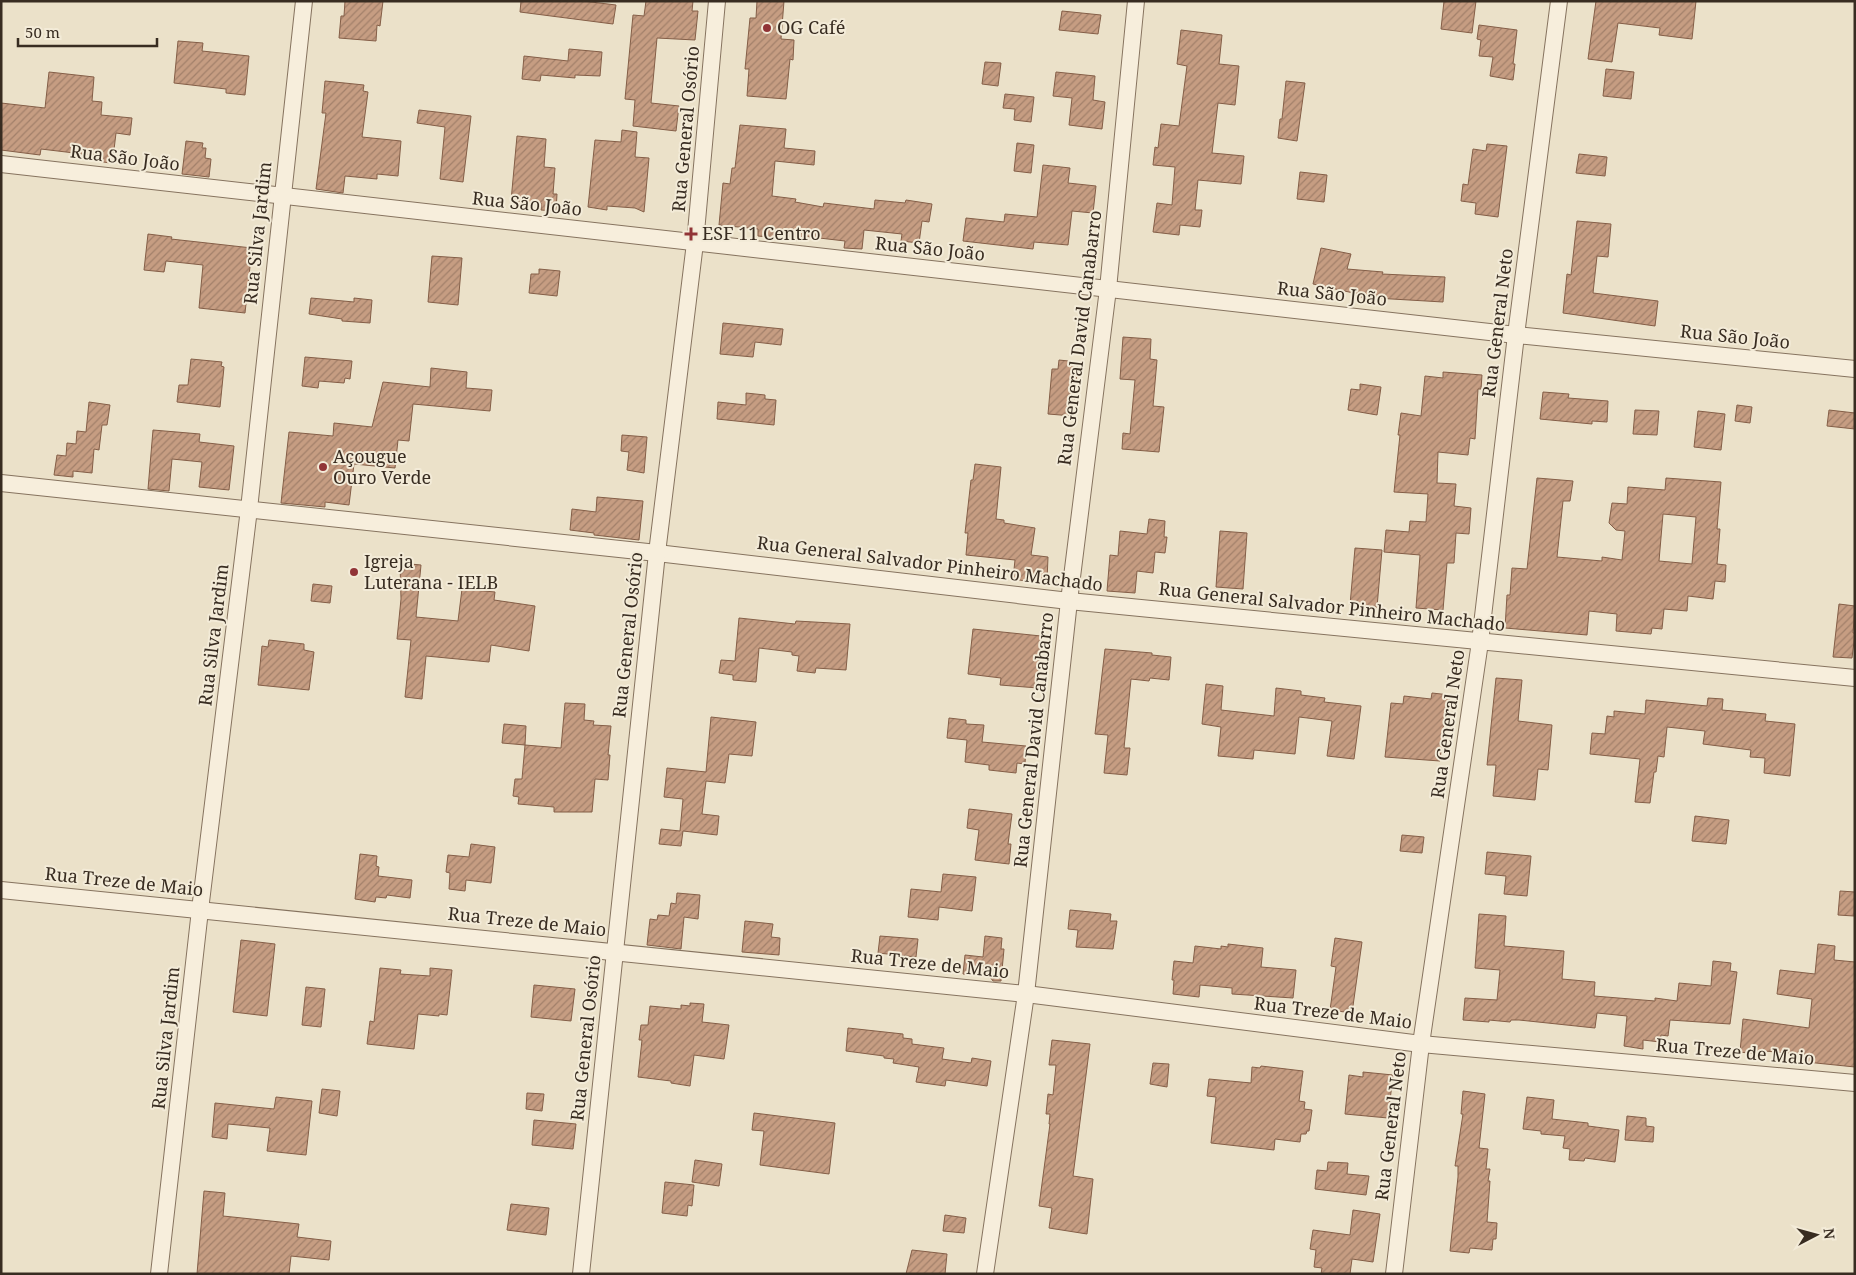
<svg xmlns="http://www.w3.org/2000/svg" width="1856" height="1275" viewBox="0 0 1856 1275" font-family="'Noto Serif',serif">
<defs>
<pattern id="building-hatch" width="6" height="6" patternUnits="userSpaceOnUse" patternTransform="scale(1.25)"><rect width="6" height="6" fill="#c69d82"/><path d="M-1 1l2-2M0 6l6-6M5 7l2-2" fill="none" stroke="#a2806a"/></pattern>
</defs>
<rect width="100%" height="100%" fill="#ebe1c9"/>
<g fill="url(#building-hatch)" stroke="#845e47" fill-rule="evenodd">
<polygon points="345,1 383,1 380,26 377,25 376,41 339,38 341,16 344,16"/>
<polygon points="521,1 583,1 616,5 613,24 520,12"/>
<polygon points="646,1 693,1 692,11 698,11 695,40 657,38 651,103 679,106 676,131 633,126 635,100 625,99 633,15 644,16"/>
<polygon points="757,1 784,1 781,39 794,40 793,60 790,59 786,99 747,96 749,69 745,69 750,18 756,18"/>
<polygon points="1444,1 1476,1 1472,33 1441,29"/>
<polygon points="1596,1 1696,1 1692,39 1659,35 1660,28 1618,23 1612,62 1588,59"/>
<polygon points="1062,11 1101,15 1098,34 1059,30"/>
<polygon points="1479,25 1517,30 1513,64 1515,64 1513,80 1490,76 1493,57 1479,56 1481,40 1477,39"/>
<polygon points="1181,30 1222,35 1219,64 1239,66 1235,105 1218,103 1212,153 1244,156 1241,184 1198,180 1195,210 1202,210 1200,227 1180,225 1179,235 1153,232 1157,203 1172,205 1175,167 1153,165 1155,147 1158,148 1161,124 1179,126 1187,66 1177,64"/>
<polygon points="178,41 203,43 202,51 249,56 245,95 226,93 226,89 174,83"/>
<polygon points="569,49 602,52 600,76 575,75 575,78 541,75 540,81 522,79 524,56 568,61"/>
<polygon points="985,62 1001,63 998,86 982,84"/>
<polygon points="1606,69 1634,72 1631,99 1603,96"/>
<polygon points="49,72 94,77 92,101 102,102 101,115 132,118 130,135 116,133 113,158 111,158 110,163 91,160 91,155 41,149 40,155 1,150 1,103 45,108"/>
<polygon points="1056,72 1095,76 1093,100 1105,102 1102,129 1069,125 1072,98 1053,96"/>
<polygon points="325,81 364,85 363,91 368,92 362,137 401,141 398,176 377,174 377,179 345,176 343,193 316,189 326,113 322,113"/>
<polygon points="1286,81 1305,83 1297,141 1278,138 1280,119 1282,119"/>
<polygon points="1005,94 1034,97 1031,122 1014,120 1015,109 1003,108"/>
<polygon points="419,110 471,116 463,182 440,179 445,127 417,123"/>
<polygon points="740,125 786,129 784,148 815,151 814,165 775,161 772,196 796,199 795,202 823,207 824,203 874,209 875,200 905,203 906,200 932,204 929,222 922,221 919,243 901,241 902,234 864,230 862,249 844,248 845,241 802,236 802,241 758,236 758,229 719,225 723,183 730,184 732,168 735,168"/>
<polygon points="622,130 637,132 635,157 649,158 644,212 635,208 607,206 607,210 588,207 595,140 621,142"/>
<polygon points="517,136 546,139 544,167 555,168 553,194 557,194 556,211 541,210 541,203 511,201"/>
<polygon points="186,141 203,143 202,148 206,148 205,158 211,159 209,177 182,174"/>
<polygon points="1017,143 1034,145 1031,173 1014,171"/>
<polygon points="1487,144 1507,146 1498,217 1475,214 1476,203 1461,201 1463,184 1468,185 1473,149 1486,151"/>
<polygon points="1579,154 1607,157 1605,176 1576,173"/>
<polygon points="1043,165 1070,168 1068,183 1096,186 1093,213 1072,211 1068,245 1034,242 1033,249 963,241 966,218 1004,222 1005,214 1037,217"/>
<polygon points="1300,172 1327,175 1324,202 1297,199"/>
<polygon points="1577,221 1611,224 1608,257 1597,256 1593,293 1658,301 1655,326 1563,313 1567,274 1571,275"/>
<polygon points="148,234 172,237 171,239 252,248 245,313 199,308 203,265 166,261 164,272 144,270"/>
<polygon points="1321,248 1351,254 1347,269 1383,272 1382,274 1445,277 1443,302 1358,297 1358,294 1313,284"/>
<polygon points="432,256 462,258 458,305 428,302"/>
<polygon points="539,269 560,271 557,296 529,293 531,274 539,274"/>
<polygon points="311,298 354,302 354,298 372,300 370,323 342,321 342,319 309,314"/>
<polygon points="723,323 783,329 781,345 755,342 753,357 720,354"/>
<polygon points="1123,337 1151,339 1150,359 1157,360 1153,406 1164,407 1159,452 1122,449 1123,433 1130,434 1135,380 1120,379"/>
<polygon points="305,357 352,361 350,379 345,378 344,383 319,381 318,388 302,386"/>
<polygon points="191,359 222,362 221,366 224,367 220,407 177,402 179,385 188,385"/>
<polygon points="1059,360 1078,362 1073,416 1048,414 1052,369 1058,369"/>
<polygon points="431,368 467,372 466,388 492,390 490,411 413,404 409,441 398,440 395,468 354,464 349,505 325,502 325,507 281,503 289,432 333,436 334,423 372,427 383,382 430,387"/>
<polygon points="1443,372 1482,375 1481,389 1478,389 1475,439 1470,438 1468,455 1438,452 1437,483 1456,484 1454,506 1471,508 1469,534 1456,533 1454,563 1447,563 1443,610 1416,608 1420,555 1384,552 1386,530 1409,532 1410,521 1426,522 1428,494 1394,492 1400,435 1398,435 1401,413 1421,416 1425,376 1443,378"/>
<polygon points="1360,384 1381,387 1377,415 1348,410 1351,389 1360,390"/>
<polygon points="1543,392 1569,394 1568,398 1608,401 1607,422 1592,421 1592,424 1540,419"/>
<polygon points="746,393 765,395 765,399 776,400 774,425 717,419 718,402 746,405"/>
<polygon points="89,402 110,405 107,425 102,425 99,450 94,449 92,473 73,471 73,477 54,475 57,455 66,456 67,443 76,444 77,431 86,432"/>
<polygon points="1737,405 1752,407 1750,423 1735,421"/>
<polygon points="1635,410 1659,411 1657,435 1633,434"/>
<polygon points="1829,410 1855,413 1855,429 1827,426"/>
<polygon points="1698,411 1725,414 1721,450 1694,447"/>
<polygon points="153,430 200,434 199,442 234,446 229,490 199,487 202,462 172,459 169,491 148,489"/>
<polygon points="622,435 647,437 644,473 627,470 629,452 621,451"/>
<polygon points="975,464 1001,467 996,519 1004,520 1004,523 1035,528 1031,555 1048,557 1047,581 1032,579 1032,582 1013,579 1015,560 966,555 968,533 965,533 971,480 973,480"/>
<path d="M1537 478 1573 481 1570 501H1563L1557 557 1602 561V557L1622 560 1625 531 1616 530 1609 523 1612 503 1627 504 1628 487 1665 490 1666 478 1721 482 1717 529H1720L1717 564 1726 565 1725 582 1715 581 1713 599 1688 596 1687 611 1664 609 1662 629 1652 628 1651 634 1616 631 1617 614 1589 611 1587 635 1505 628 1507 595H1510L1512 568 1527 569ZM1663 514 1696 517 1692 564 1659 561Z"/>
<polygon points="597,497 643,501 639,540 594,535 594,533 570,530 572,509 596,512"/>
<polygon points="1149,519 1165,521 1164,537 1167,537 1165,553 1155,552 1153,573 1137,571 1135,593 1107,591 1110,555 1118,556 1120,531 1147,534"/>
<polygon points="1220,531 1247,533 1243,589 1216,587"/>
<polygon points="1355,548 1382,550 1377,607 1350,605"/>
<polygon points="400,563 421,565 416,617 458,621 462,589 495,592 494,600 535,606 529,651 491,645 489,662 426,656 422,699 405,697 411,640 397,639 401,599"/>
<polygon points="313,584 332,586 330,603 311,601"/>
<polygon points="1839,604 1855,606 1853,633 1855,633 1852,658 1833,657"/>
<polygon points="739,618 795,624 796,621 850,624 846,670 816,668 815,673 797,671 799,656 792,655 792,652 759,648 756,682 733,680 733,675 719,673 721,660 735,661"/>
<polygon points="973,629 1041,636 1038,672 1040,672 1038,688 1000,685 1001,678 968,674"/>
<polygon points="269,640 304,644 304,650 314,652 309,690 258,685 262,646 268,647"/>
<polygon points="1105,649 1152,653 1152,655 1171,657 1169,680 1150,678 1149,681 1131,679 1124,748 1130,748 1127,775 1104,773 1108,735 1095,734"/>
<polygon points="1496,678 1522,680 1518,721 1552,725 1548,770 1538,769 1535,800 1493,796 1496,765 1487,765"/>
<polygon points="1206,684 1223,686 1221,710 1274,716 1276,688 1301,691 1301,695 1325,698 1324,702 1361,706 1354,759 1327,756 1332,721 1299,717 1295,754 1254,750 1253,759 1218,756 1221,727 1202,724"/>
<polygon points="1432,693 1450,695 1449,710 1445,709 1440,761 1385,757 1391,703 1403,704 1404,696 1431,699"/>
<polygon points="1708,698 1723,699 1722,710 1766,714 1765,721 1795,724 1790,776 1764,773 1765,758 1750,757 1751,750 1703,744 1705,731 1667,727 1664,757 1658,756 1656,772 1654,772 1650,803 1635,802 1640,759 1590,754 1592,733 1605,734 1607,716 1614,717 1614,711 1645,714 1646,700 1707,706"/>
<polygon points="565,703 585,704 584,720 594,721 593,725 611,726 608,755 610,755 608,780 595,779 592,812 554,812 554,807 518,804 519,797 513,796 515,779 522,779 525,745 561,748"/>
<polygon points="711,717 756,722 752,756 729,754 725,783 706,781 702,814 719,816 717,835 683,831 681,846 659,844 661,829 680,831 683,799 664,797 667,768 706,772"/>
<polygon points="949,718 966,720 966,724 984,725 982,742 1026,746 1025,764 1017,763 1016,773 989,770 989,765 965,762 967,740 947,738"/>
<polygon points="504,724 526,726 525,745 502,743"/>
<polygon points="969,809 1012,814 1008,844 1011,844 1009,864 975,860 979,830 967,828"/>
<polygon points="1695,816 1729,820 1726,844 1692,841"/>
<polygon points="1402,835 1424,837 1422,853 1400,851"/>
<polygon points="471,844 495,847 491,883 466,880 465,891 449,889 450,873 446,872 448,855 469,857"/>
<polygon points="1487,852 1531,856 1527,896 1504,894 1506,876 1485,874"/>
<polygon points="360,854 377,856 376,866 379,867 378,876 412,880 410,898 387,895 386,898 376,897 375,902 355,899"/>
<polygon points="943,874 976,877 972,911 939,907 938,920 908,917 911,889 941,892"/>
<polygon points="1840,891 1855,892 1854,916 1838,915"/>
<polygon points="677,893 700,895 698,919 684,917 681,949 647,945 650,919 657,920 658,915 669,916 671,903 676,904"/>
<polygon points="1070,910 1111,914 1110,921 1117,921 1113,949 1076,947 1078,930 1068,929"/>
<polygon points="1479,914 1506,916 1504,946 1564,951 1562,979 1595,982 1594,996 1655,1001 1655,998 1677,1001 1679,983 1711,986 1713,961 1731,963 1730,971 1737,972 1730,1024 1670,1020 1668,1036 1661,1035 1660,1042 1643,1040 1643,1049 1624,1046 1627,1016 1597,1013 1595,1028 1519,1020 1511,1020 1510,1022 1489,1020 1489,1022 1463,1020 1465,998 1497,1000 1500,970 1475,968"/>
<polygon points="745,921 773,924 771,937 780,938 779,955 742,952"/>
<polygon points="880,936 918,939 916,957 878,953"/>
<polygon points="985,936 1002,938 1001,949 1004,949 1001,981 993,981 990,977 963,974 965,955 983,957"/>
<polygon points="1335,938 1362,942 1352,1013 1330,1010 1336,967 1331,966"/>
<polygon points="241,940 275,944 267,1016 233,1012"/>
<polygon points="1228,944 1263,948 1261,967 1296,970 1293,998 1232,994 1232,988 1200,985 1199,997 1173,994 1174,980 1172,980 1174,961 1193,963 1195,946 1221,949 1221,946 1228,947"/>
<polygon points="1818,944 1835,946 1834,960 1855,962 1855,1067 1806,1062 1806,1055 1765,1051 1764,1055 1740,1052 1743,1019 1809,1028 1812,999 1777,994 1780,970 1815,974"/>
<polygon points="380,968 401,970 400,974 430,976 430,968 452,970 447,1015 439,1014 439,1016 418,1014 414,1049 367,1044 370,1021 374,1022"/>
<polygon points="534,985 575,989 571,1021 531,1017"/>
<polygon points="306,987 325,989 321,1027 302,1025"/>
<polygon points="690,1003 704,1004 702,1022 729,1025 724,1059 694,1055 690,1086 671,1083 671,1081 638,1077 642,1040 639,1040 641,1025 648,1025 650,1006 681,1009 681,1005 690,1006"/>
<polygon points="848,1028 903,1034 903,1038 912,1039 912,1044 944,1048 942,1059 971,1063 972,1058 991,1061 987,1086 946,1080 945,1086 916,1082 919,1067 893,1063 894,1059 884,1058 884,1056 846,1051"/>
<polygon points="1052,1040 1090,1044 1073,1176 1093,1179 1087,1234 1049,1228 1052,1208 1039,1206 1050,1124 1049,1124 1050,1114 1046,1114 1048,1094 1053,1095 1056,1065 1049,1065"/>
<polygon points="1153,1063 1169,1064 1167,1087 1150,1084"/>
<polygon points="1261,1066 1303,1071 1299,1101 1305,1102 1304,1109 1312,1110 1309,1131 1307,1131 1306,1134 1301,1134 1300,1142 1275,1139 1274,1150 1211,1143 1216,1097 1207,1096 1209,1079 1251,1083 1252,1067 1260,1068"/>
<polygon points="1363,1072 1393,1075 1388,1118 1345,1114 1349,1075 1363,1077"/>
<polygon points="322,1089 340,1091 337,1116 319,1113"/>
<polygon points="1463,1091 1485,1094 1479,1148 1488,1149 1486,1169 1490,1169 1488,1181 1490,1181 1487,1222 1497,1223 1496,1239 1493,1239 1492,1250 1470,1248 1469,1253 1450,1251 1458,1177 1458,1166 1455,1166 1463,1114 1461,1114"/>
<polygon points="527,1093 544,1094 542,1111 526,1109"/>
<polygon points="276,1097 312,1101 306,1155 267,1151 270,1128 228,1124 227,1139 212,1137 215,1103 274,1109"/>
<polygon points="1527,1097 1554,1100 1552,1119 1588,1123 1588,1126 1619,1130 1615,1162 1585,1158 1584,1161 1569,1160 1570,1149 1563,1148 1565,1136 1541,1134 1541,1131 1523,1129"/>
<polygon points="754,1113 835,1123 829,1174 760,1165 764,1131 752,1130"/>
<polygon points="1627,1116 1646,1118 1646,1126 1654,1127 1653,1142 1625,1140"/>
<polygon points="534,1120 576,1124 573,1149 532,1145"/>
<polygon points="695,1160 722,1164 719,1186 692,1182"/>
<polygon points="1328,1162 1348,1163 1347,1174 1369,1176 1366,1195 1315,1189 1317,1170 1327,1171"/>
<polygon points="665,1182 694,1185 692,1206 688,1205 687,1216 662,1213"/>
<polygon points="204,1191 225,1193 223,1216 299,1224 297,1237 331,1241 329,1260 291,1256 289,1274 197,1274"/>
<polygon points="511,1204 549,1208 546,1235 507,1230"/>
<polygon points="1353,1210 1380,1214 1373,1262 1352,1259 1350,1274 1321,1274 1322,1268 1314,1267 1316,1250 1310,1249 1313,1230 1350,1235"/>
<polygon points="945,1215 966,1218 964,1233 943,1231"/>
<polygon points="912,1250 947,1254 945,1274 906,1274"/>
</g>
<g fill="none" stroke-linecap="round" stroke-linejoin="round">
<defs>
<g id="minor">
<polyline points="1,164 1516,335 1855,369"/>
<polyline points="1,483 657,553 1069,601 1855,678"/>
<polyline points="1,890 1026,994 1421,1044 1855,1083"/>
<polyline points="159,1274 200,910 249,509 304,1"/>
<polyline points="581,1274 657,553 695,243 717,1"/>
<polyline points="985,1274 1026,994 1069,601 1108,289 1136,1"/>
<polyline points="1394,1274 1421,1044 1480,642 1516,335 1559,1"/>
</g>
</defs>
<use href="#minor" stroke="#86735f" stroke-width="18"/>
<use href="#minor" stroke="#f7eedc" stroke-width="16"/>
</g>
<g fill="#913436" stroke="#f3ebd8" stroke-width="2">
<circle cx="767" cy="28" r="5"/>
<path d="M688.5 226.5h5v5h5v5h-5v5h-5v-5h-5v-5h5z"/>
<circle cx="323" cy="467" r="5"/>
<circle cx="354" cy="572" r="5"/>
</g>
<g text-anchor="middle" stroke-width="4" stroke-linejoin="round" paint-order="stroke">
<g font-size="18" fill="#382c21" stroke="#f3ebd8" text-anchor="start">
<text x="777" y="34">OG Café</text>
<text x="702" y="240">ESF 11 Centro</text>
<text x="333" y="463">Açougue<tspan x="333" dy="21">Ouro Verde</tspan></text>
<text x="364" y="568">Igreja<tspan x="364" dy="21">Luterana - IELB</tspan></text>
</g>
<g font-size="18" fill="#382c21" stroke="#f3ebd8">
<text transform="translate(686 129) rotate(-85)" y="6">Rua General Osório</text>
<text transform="translate(125 158) rotate(7)" y="6">Rua São João</text>
<text transform="translate(527 204) rotate(6)" y="6">Rua São João</text>
<text transform="translate(258 233) rotate(-84)" y="6">Rua Silva Jardim</text>
<text transform="translate(930 249) rotate(6)" y="6">Rua São João</text>
<text transform="translate(1332 294) rotate(6)" y="6">Rua São João</text>
<text transform="translate(1498 323) rotate(-83)" y="6">Rua General Neto</text>
<text transform="translate(1735 337) rotate(6)" y="6">Rua São João</text>
<text transform="translate(1080 338) rotate(-83)" y="6">Rua General David Canabarro</text>
<text transform="translate(930 564) rotate(7)" y="6">Rua General Salvador Pinheiro Machado</text>
<text transform="translate(1332 607) rotate(6)" y="6">Rua General Salvador Pinheiro Machado</text>
<text transform="translate(214 635) rotate(-83)" y="6">Rua Silva Jardim</text>
<text transform="translate(628 635) rotate(-84)" y="6">Rua General Osório</text>
<text transform="translate(1448 724) rotate(-82)" y="6">Rua General Neto</text>
<text transform="translate(1034 740) rotate(-84)" y="6">Rua General David Canabarro</text>
<text transform="translate(124 882) rotate(6)" y="6">Rua Treze de Maio</text>
<text transform="translate(527 922) rotate(6)" y="6">Rua Treze de Maio</text>
<text transform="translate(930 964) rotate(6)" y="6">Rua Treze de Maio</text>
<text transform="translate(1333 1013) rotate(7)" y="6">Rua Treze de Maio</text>
<text transform="translate(166 1038) rotate(-84)" y="6">Rua Silva Jardim</text>
<text transform="translate(586 1038) rotate(-84)" y="6">Rua General Osório</text>
<text transform="translate(1735 1052) rotate(5)" y="6">Rua Treze de Maio</text>
<text transform="translate(1391 1126) rotate(-83)" y="6">Rua General Neto</text>
</g>
</g>
<rect width="1856" height="1275" fill="none" stroke="#382c21" stroke-width="5"/>
<g transform="translate(1816 1235) rotate(84)" stroke="#f3ebd8" stroke-width="4" paint-order="stroke">
<path d="M0-4L9 19L0 12L-9 19Z" fill="#382c21"/>
<text y="-8" font-size="14" font-weight="bold" text-anchor="middle" fill="#382c21">N</text>
</g>
<path d="M18 38v8h139v-8" fill="none" stroke="#382c21" stroke-width="2.5"/>
<text x="25" y="38" font-size="15" fill="#382c21" stroke="#f3ebd8" stroke-width="4" paint-order="stroke">50 m</text>
</svg>
